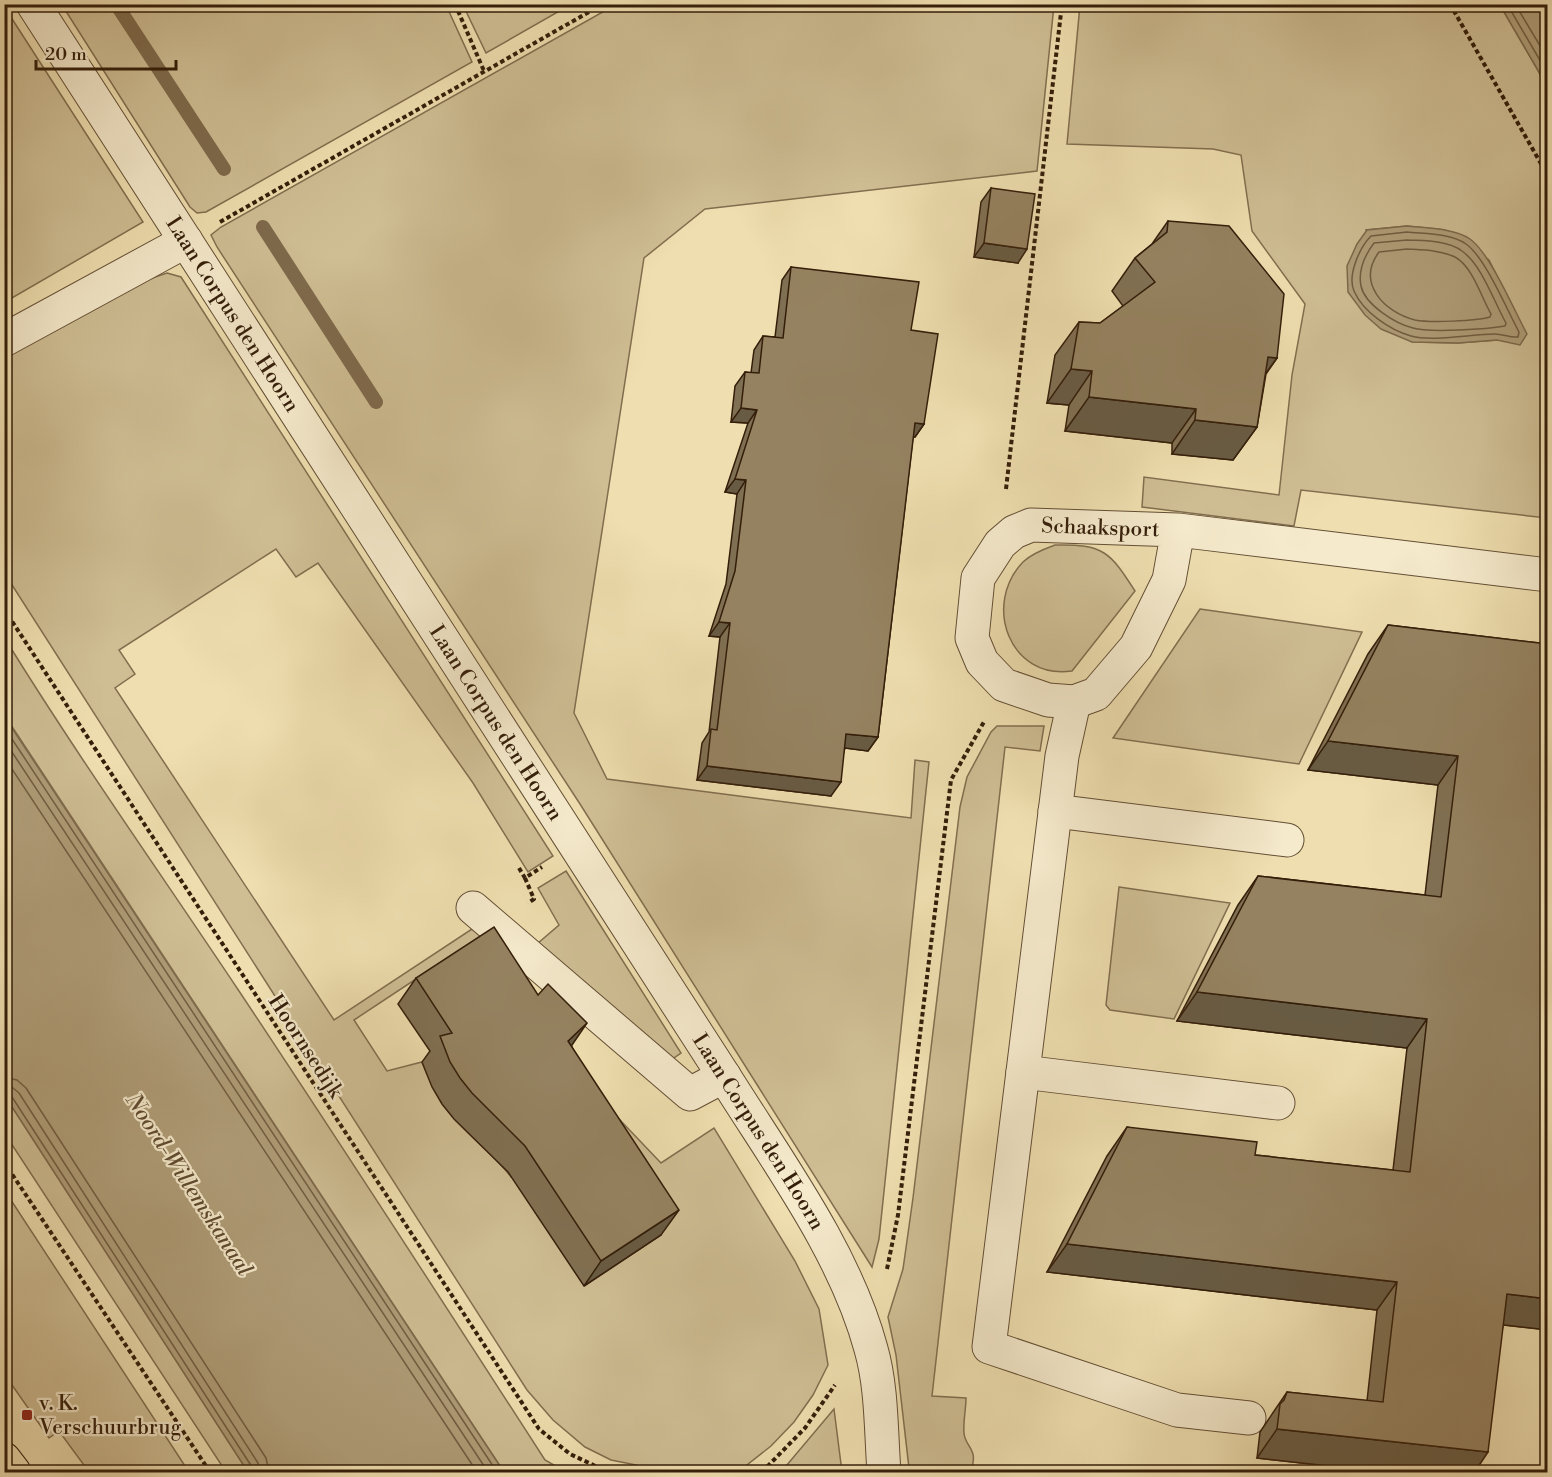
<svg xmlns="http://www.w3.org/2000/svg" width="1552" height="1477" viewBox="0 0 1552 1477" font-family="'Libre Bodoni',serif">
<rect width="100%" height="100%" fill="#efdfb0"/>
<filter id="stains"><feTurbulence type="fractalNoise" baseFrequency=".00333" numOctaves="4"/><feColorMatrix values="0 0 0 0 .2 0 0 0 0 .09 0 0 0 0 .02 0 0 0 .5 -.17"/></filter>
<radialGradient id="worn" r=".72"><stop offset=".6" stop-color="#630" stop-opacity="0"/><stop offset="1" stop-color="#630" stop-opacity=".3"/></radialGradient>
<g fill="#cfbe94" stroke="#826e4f" stroke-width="1.5" fill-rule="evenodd">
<polygon points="62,5 446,5 472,62 206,212 197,213 190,207"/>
<polygon points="463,5 570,5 486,53"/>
<polygon points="615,5 1054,5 1037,171 705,209 644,258 574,713 607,779 911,818 915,760 929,762 879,1239 872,1267 580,804 217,247 211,235 221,227"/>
<path d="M1080 5H1500L1547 86V518L1301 490 1294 526 1142 507 1144 477 1279 495 1292 375 1305 304 1252 231 1241 155 1213 149 1067 144ZM1407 226 1445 230 1489 260 1507 296 1497 340 1458 343 1412 342 1366 230Z"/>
<polygon points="5,8 143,222 5,302 4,302"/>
<path d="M167 273 181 277 553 856 528 872 473 783 318 563 296 577 276 549 119 650 135 674 115 688 334 1020 472 929 489 943 419 977 354 1020 387 1071 422 1062C428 1076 433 1091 443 1104 462 1132 491 1150 511 1177L560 1057 661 1163 714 1128 795 1261 819 1309 828 1365 813 1395 794 1422 771 1446 738 1472H654L636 1465 611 1460 585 1447 553 1420 527 1390 5 574V355L137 283Z"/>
<path d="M1055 545C1104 544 1110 552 1135 591L1072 671C1010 680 982 605 1023 562 1031 554 1044 549 1055 545Z"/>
<polygon points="1200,609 1362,632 1299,764 1113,738"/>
<path d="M4 637C78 757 159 871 237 988 341 1144 443 1302 545 1460L566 1472H504L5 716Z"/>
<path d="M997 726H1044L1040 751 1005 747 932 1396 966 1398C966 1409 963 1422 964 1433 965 1447 979 1449 971 1470L913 1471 909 1468 896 1355 888 1317 903 1269 913 1198 960 807 967 777 991 732Z"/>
<polygon points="566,871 681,1053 668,1062 537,944 559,925 538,888"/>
<polygon points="1119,887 1230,903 1174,1019 1110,1010 1106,1005"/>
<polygon points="4,1096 5,1096 248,1472 226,1472 5,1134"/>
<polygon points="5,1191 189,1472 89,1472 59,1431 49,1438 5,1375"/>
<polygon points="834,1409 842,1472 781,1472"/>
</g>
<g fill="#af9d78" stroke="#7e6a4c" stroke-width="1.5">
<polygon points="1500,5 1538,5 1547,20 1547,86"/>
<path d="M1407 226C1425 228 1454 228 1470 239 1490 253 1514 310 1527 334L1520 345 1497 340 1458 343 1412 342 1381 329 1365 315 1348 292 1347 266 1357 244 1367 230Z"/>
<polygon points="4,716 484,1442 504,1472 248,1472 5,1096"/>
</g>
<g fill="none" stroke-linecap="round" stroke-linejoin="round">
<g stroke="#725e41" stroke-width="1.5">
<polyline points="1507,4 1548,74"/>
<polyline points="1515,4 1548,59"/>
<path d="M1407 232C1425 234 1451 233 1466 244 1485 257 1507 310 1519 332L1518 337C1510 338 1503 334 1495 334 1472 334 1433 342 1411 336 1390 330 1363 312 1354 291 1347 275 1360 247 1371 236Z"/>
<path d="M1407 240C1424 241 1448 240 1462 251 1482 265 1494 302 1506 323L1505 326C1488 329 1429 333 1413 328 1396 324 1365 305 1361 286 1358 271 1365 255 1374 243Z"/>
<path d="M1407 249C1423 250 1440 250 1455 257 1473 267 1481 297 1491 314L1490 317C1476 321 1430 323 1415 320 1384 312 1356 283 1379 252Z"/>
<polyline points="4,727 497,1472"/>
<polyline points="4,740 488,1472"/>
<polyline points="4,757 477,1472"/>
<polyline points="4,1077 17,1080 26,1088 266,1458 269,1472"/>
<polyline points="4,1086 13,1088 19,1093 258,1463 260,1472"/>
<polyline points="4,1094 12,1097 252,1467 253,1472"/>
</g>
<g stroke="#7e6a4c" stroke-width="14">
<polyline points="116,4 224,169"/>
<polyline points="263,227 376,402"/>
</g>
<defs>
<g id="minor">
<path id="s1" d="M33 4 724 1076C777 1161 845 1252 871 1349 882 1387 881 1433 884 1472"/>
<polyline points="4,340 186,241"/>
<path id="s2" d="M1178 530 1169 580 1136 647 1096 694 1074 702 1048 700 1004 685 982 662 972 638 978 578 1000 544 1014 532 1031 525 1178 530 1548 575"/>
<polyline points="1074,702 1062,756 989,1347 1177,1410 1249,1418"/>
<polyline points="1055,811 1287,840"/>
<polyline points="473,908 690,1094 724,1076"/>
<polyline points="1023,1072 1278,1103"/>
</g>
<polyline id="highway" points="4,1459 14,1472"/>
</defs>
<use href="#minor" stroke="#634e34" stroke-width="35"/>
<use href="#highway" stroke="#341e0a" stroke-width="35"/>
<g stroke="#341e0a" stroke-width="4" stroke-dasharray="4.5 3" stroke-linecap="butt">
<polyline points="455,4 484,71"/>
<polyline points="1450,4 1548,176"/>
<polyline points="220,222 603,4"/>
<polyline points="1006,489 1062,4"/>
<polyline points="4,609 539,1429 570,1454 608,1472"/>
<polyline points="519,868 525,878 542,867"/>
<polyline points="525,878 534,899 528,903"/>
<polyline points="4,1162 210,1472"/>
<polyline points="887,1269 898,1215 951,780 985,720"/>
<polyline points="762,1472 805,1428 835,1385"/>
</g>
<use href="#minor" stroke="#f5eacc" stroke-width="33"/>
<use href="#highway" stroke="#efdfb0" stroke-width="33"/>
</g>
<g fill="#807053" stroke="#341e0a" stroke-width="1.5">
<polygon points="991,188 1018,263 974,257 981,202"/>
<polygon points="1168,221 1277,358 1266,374 1257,427 1233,460 1172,454 1172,443 1065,431 1069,405 1047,403 1055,355 1079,322 1100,323 1123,306 1112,291 1135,258 1152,244"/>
<polygon points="791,267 911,330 924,424 915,437 913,437 878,737 868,751 845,748 831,796 697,780 702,743 709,732 720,637 709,636 726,584 737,494 725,492 748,423 731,422 735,386 745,372 751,373 754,350 763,336 775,337 782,280"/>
<polygon points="1388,625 1548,644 1548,1330 1503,1325 1474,1473 1392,1473 1257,1458 1260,1432 1287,1392 1367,1401 1377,1310 1047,1272 1107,1156 1127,1127 1255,1155 1393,1170 1407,1048 1177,1021 1238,905 1258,876 1425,895 1438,785 1308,770 1368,654"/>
<polygon points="416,978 571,1045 661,1235 584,1286 508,1172 454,1119 442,1104 432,1087 422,1062 430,1051 398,1004"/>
</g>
<g fill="#685b43" stroke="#341e0a" stroke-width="1.5">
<polygon points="984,243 1027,249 1018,263 974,257"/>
<polygon points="1268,357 1277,358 1253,391"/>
<polygon points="1071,369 1092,371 1069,405 1047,403"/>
<polygon points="1089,397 1196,409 1172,443 1065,431"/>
<polygon points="741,408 757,410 748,423 731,422"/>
<polygon points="1195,420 1257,427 1233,460 1172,454"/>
<polygon points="915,423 924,424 915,437 905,437"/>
<polygon points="735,479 746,480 737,494 725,492"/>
<polygon points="719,622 730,623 720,637 709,636"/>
<polygon points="846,734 878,737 868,751 837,747"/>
<polygon points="1328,741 1458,756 1438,785 1308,770"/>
<polygon points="707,766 841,782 831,796 697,780"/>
<polygon points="1197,992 1427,1019 1407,1048 1177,1021"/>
<polygon points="587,1023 570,1048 568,1041"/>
<polygon points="679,1210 661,1235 584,1286 601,1261"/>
<polygon points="1067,1244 1397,1282 1377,1310 1047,1272"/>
<polygon points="1507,1294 1548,1299 1548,1330 1487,1323"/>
<polygon points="1277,1429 1488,1452 1474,1473 1392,1473 1257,1458"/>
</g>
<g fill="#958260" stroke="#341e0a" stroke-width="1.5">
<polygon points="991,188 1035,194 1027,249 984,243"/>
<polygon points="1168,221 1229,226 1284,294 1277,358 1268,357 1257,427 1195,420 1196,409 1089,397 1092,371 1071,369 1079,322 1100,323 1155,282 1135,258 1167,232"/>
<polygon points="791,267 919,282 911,330 938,334 924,424 915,423 878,737 846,734 841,782 707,766 711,729 717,730 730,623 719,622 735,571 746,480 735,479 757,410 741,408 745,372 759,373 763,336 783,338"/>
<polygon points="1388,625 1548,644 1548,1299 1507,1294 1488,1452 1277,1429 1280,1404 1284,1400 1287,1392 1383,1402 1397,1282 1067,1244 1127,1127 1257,1142 1255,1155 1410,1172 1427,1019 1197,992 1258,876 1441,897 1458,756 1328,741"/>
<polygon points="494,927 538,995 548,984 587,1023 568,1041 679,1210 601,1261 525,1146 472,1093 460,1078 450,1062 440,1036 452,1033 416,978"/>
</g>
<rect fill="#8f2418" stroke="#f5eacc" stroke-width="2" x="21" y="1409" width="12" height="12" rx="3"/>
<g text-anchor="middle" stroke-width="4.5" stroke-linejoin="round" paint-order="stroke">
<g font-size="21" fill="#341e0a" stroke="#f5eacc">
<text dy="7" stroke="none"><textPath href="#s1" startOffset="369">Laan Corpus den Hoorn</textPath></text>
<text dy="7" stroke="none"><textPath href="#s2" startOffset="548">Schaaksport</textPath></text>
<text dy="7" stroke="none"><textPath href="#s1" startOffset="855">Laan Corpus den Hoorn</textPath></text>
<text transform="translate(306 1046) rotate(57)" y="7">Hoornsedijk</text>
<text dy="7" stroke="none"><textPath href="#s1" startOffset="1341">Laan Corpus den Hoorn</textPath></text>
</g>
<g font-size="21" fill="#341e0a" stroke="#f5eacc" text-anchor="start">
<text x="39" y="1410">v. K.<tspan x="39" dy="24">Verschuurbrug</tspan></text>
</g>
<g font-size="22" font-style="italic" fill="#5f4a30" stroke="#f5eacc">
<text transform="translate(190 1184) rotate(57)" y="8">Noord-Willemskanaal</text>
</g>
</g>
<rect width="1552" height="1477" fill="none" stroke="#efdfb0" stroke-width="24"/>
<rect x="6" y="6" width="1540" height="1465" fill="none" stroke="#341e0a" stroke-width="3"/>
<rect x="12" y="12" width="1528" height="1453" fill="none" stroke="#341e0a" stroke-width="1.5"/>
<path d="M36 60v9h140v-9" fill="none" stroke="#341e0a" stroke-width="3"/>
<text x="45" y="60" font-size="18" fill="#341e0a" stroke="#f5eacc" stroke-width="4.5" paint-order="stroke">20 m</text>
<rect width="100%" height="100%" filter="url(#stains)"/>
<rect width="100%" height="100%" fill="url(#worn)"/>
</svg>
